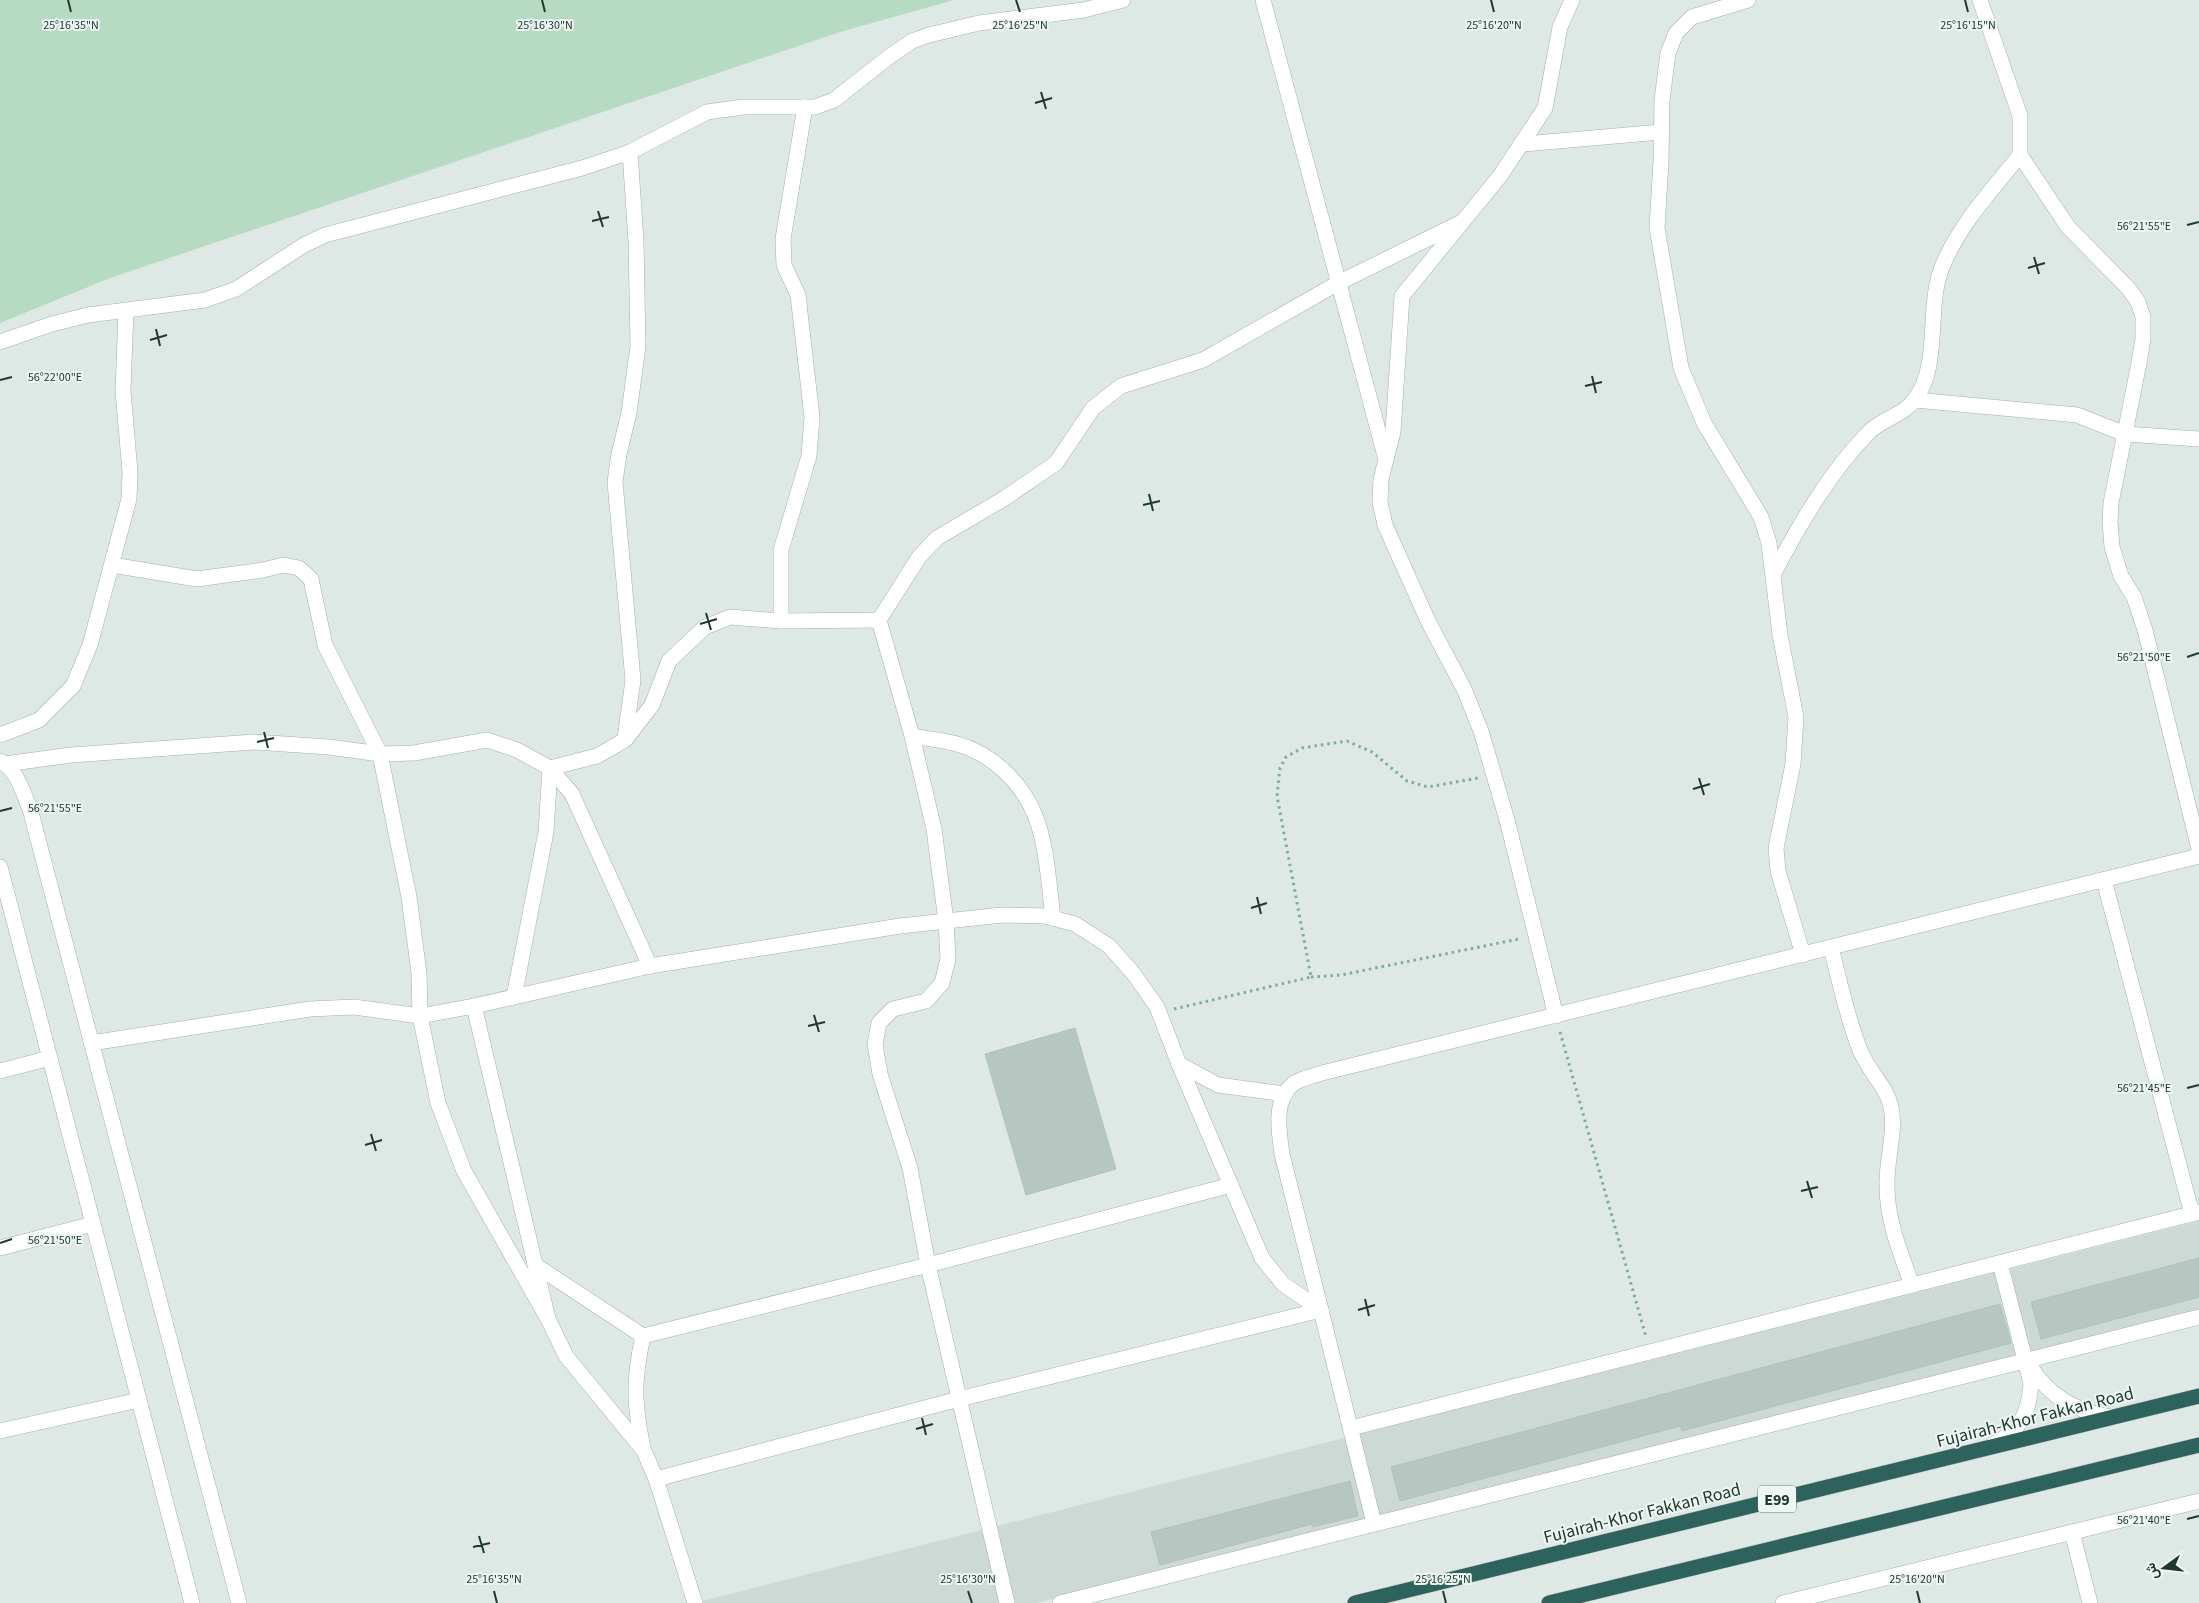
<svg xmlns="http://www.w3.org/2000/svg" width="2199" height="1603" viewBox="0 0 2199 1603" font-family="'Source Sans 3',Vazirmatn,sans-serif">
<rect width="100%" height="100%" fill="#dee9e5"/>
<polygon fill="#ccd9d4" points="2199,1221 2199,1312 1036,1603 694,1603"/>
<polygon fill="#b7dac3" points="0,0 954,0 840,32 110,278 0,323"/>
<g fill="#b6c6c1" stroke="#b0c2bc">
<polygon points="1075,1028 1116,1169 1026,1195 985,1054"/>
<polygon points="2199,1258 2199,1297 2041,1339 2031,1302"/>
<polygon points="2000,1304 2011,1343 1682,1431 1680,1426 1400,1501 1391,1467"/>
<polygon points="1350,1481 1358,1516 1312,1527 1312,1524 1160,1565 1151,1532"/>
</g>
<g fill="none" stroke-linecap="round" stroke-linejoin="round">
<defs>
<g id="minor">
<polyline points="1263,0 1385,456"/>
<polyline points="1748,0 1692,17 1676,33 1668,53 1662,100 1661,161 1657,228 1681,368 1704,423 1761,517 1769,543 1780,635 1796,717 1793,764 1776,848 1778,871 1803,955"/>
<polyline points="1980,0 2020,116 2020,155 2068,227 2129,289 2138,302 2143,317 2143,339 2139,363 2111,503 2110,522 2112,547 2121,576 2134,597 2145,630 2199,849"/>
<polyline points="1523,144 1661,132"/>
<polyline points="0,342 52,324 88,315 205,300 236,289 304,245 325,235 582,168 630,152 707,112 743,107 815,107 834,100 890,56 912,41 929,35 979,23 1084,10 1123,0"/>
<polyline points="1915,400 2077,415 2125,434 2199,439"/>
<polyline points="112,565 197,579 263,570 283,565 299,568 311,579 325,645 380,754 409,897 419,973 420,1016 438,1103 464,1171 548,1319"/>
<path d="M1774 573C1801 522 1829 473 1869 432 1882 419 1904 415 1915 399 1941 366 1926 307 1942 267 1959 225 1992 190 2020 155"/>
<polyline points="781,621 781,550 809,456 812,417 798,295 784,265 783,239 805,107"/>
<polyline points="0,735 39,720 73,686 90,645 129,499 130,472 123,391 126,310"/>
<path d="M912 736C927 739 943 740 957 744 991 753 1021 782 1034 813 1047 842 1049 887 1053 918"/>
<polyline points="625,739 633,680 615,482 619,454 629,413 638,346 636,241 630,152"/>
<path d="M0 761C17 769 23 793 30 809L239 1603"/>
<polyline points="5,764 71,755 254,742 329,747 380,754 414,753 487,740 517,750 550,768 572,794 650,966"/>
<polyline points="0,867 192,1603"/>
<polyline points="2104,880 2192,1214"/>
<path d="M1831 948C1840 982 1847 1018 1860 1050 1868 1071 1886 1085 1891 1107 1896 1131 1887 1157 1887 1182 1886 1218 1900 1252 1912 1285"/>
<polyline points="514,997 546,832 550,768 597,756 625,740 652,705 669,661 705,627 730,617 781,621 879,620"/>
<polyline points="474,1006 548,1319 566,1356 644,1451 656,1479 695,1603"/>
<polyline points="1556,1016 1507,820 1481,731 1464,689 1428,621 1385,525 1380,502 1381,479 1393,432 1402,296 1500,176 1545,108 1560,27 1572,0"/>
<polyline points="91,1043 310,1009 354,1007 420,1016 474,1006 650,966 900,926 1002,915 1045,916 1075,924 1109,946 1133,973 1157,1007 1179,1064 1218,1085 1285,1094"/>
<polyline points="1179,1064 1262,1258 1283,1284 1321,1310"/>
<polyline points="0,1071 50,1058"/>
<polyline points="0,1248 93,1224"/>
<polyline points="535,1265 643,1336 928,1265 1231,1185"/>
<path d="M643 1336C633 1381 634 1403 643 1448"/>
<path d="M2030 1366C2049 1397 2076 1411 2110 1417"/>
<polyline points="1351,1428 2199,1212"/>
<polyline points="0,1431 139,1400"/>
<path d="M1994 1444C2021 1430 2029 1413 2031 1383L2000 1263"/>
<polyline points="656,1479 959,1399 1321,1310"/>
<path d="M1374 1523 1282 1154C1279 1132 1273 1100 1293 1084 1301 1078 1314 1076 1322 1073L2199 856"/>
<polyline points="2072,1532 2090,1603"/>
<polyline points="1007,1603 928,1265 910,1168 880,1074 875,1044 879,1023 893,1009 926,1001 942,983 948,959 946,921 934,829 912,736 879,620 919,557 937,538 1005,498 1056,463 1093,408 1121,386 1203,360 1338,283 1462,222"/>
<polyline points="1060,1603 2199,1317"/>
<polyline points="1783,1603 2199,1501"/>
</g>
<g id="highway">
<polyline points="1355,1603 2199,1396"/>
<polyline points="1549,1603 2199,1445"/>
</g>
</defs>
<use href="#minor" stroke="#a1b0ac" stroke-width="16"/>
<use href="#highway" stroke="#bcc3c2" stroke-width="16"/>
<g stroke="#7faca1" stroke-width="3" stroke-dasharray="2.5 4" stroke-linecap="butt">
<polyline points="1311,977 1341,975 1519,939"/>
<polyline points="1174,1009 1311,977 1277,796 1280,768 1286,757 1302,748 1347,741 1372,752 1407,781 1428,787 1478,778"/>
<polyline points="1560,1032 1646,1337"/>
</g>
<use href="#minor" stroke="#fff" stroke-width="15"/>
<use href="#highway" stroke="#2d635c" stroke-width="15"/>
</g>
<path fill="none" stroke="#203833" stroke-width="2" d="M68 0 71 12M542 0 545 12M1016 0 1020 12M1491 0 1494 12M1965 0 1968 12M1041 92 1046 109M1035 103 1052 98M598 211 603 227M592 221 609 217M2187 225 2199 222M2034 257 2039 274M2028 268 2045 263M156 329 160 346M150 340 167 335M1592 376 1596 393M0 380 12 377M1585 386 1602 382M1149 494 1153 511M1143 505 1160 501M706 613 711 630M700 624 717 619M2187 657 2199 653M264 732 268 748M257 742 274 738M1699 778 1704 795M1693 789 1710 784M0 811 12 808M1257 897 1261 914M1251 908 1267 903M814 1015 819 1032M808 1026 825 1022M2187 1088 2199 1085M371 1134 376 1151M365 1145 382 1140M1807 1181 1812 1198M1801 1191 1818 1187M0 1243 12 1239M1365 1299 1369 1316M1358 1310 1375 1305M922 1418 926 1435M916 1429 933 1424M2187 1519 2199 1516M479 1536 484 1553M473 1547 490 1543M494 1591 497 1603M968 1591 972 1603M1443 1591 1446 1603M1917 1591 1920 1603"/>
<g text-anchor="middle" stroke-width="4" stroke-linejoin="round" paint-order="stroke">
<rect fill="#eef6f2" stroke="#5e716c" stroke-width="1" x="1758" y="1485.5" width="38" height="27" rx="4"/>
<g font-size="16" font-weight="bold" fill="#203833">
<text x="1777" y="1505">E99</text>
</g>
<g font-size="18" fill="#203833" stroke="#eef6f2">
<text transform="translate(2035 1417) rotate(-14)" y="6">Fujairah-Khor Fakkan Road</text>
<text transform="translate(1642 1513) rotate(-14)" y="6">Fujairah-Khor Fakkan Road</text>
</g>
</g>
<g font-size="12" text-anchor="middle" fill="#203833" stroke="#eef6f2" stroke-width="4" stroke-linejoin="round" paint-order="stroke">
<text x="71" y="29">25°16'35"N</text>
<text x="545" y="29">25°16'30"N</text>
<text x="1020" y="29">25°16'25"N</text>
<text x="1968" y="29">25°16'15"N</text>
<text x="1494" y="29">25°16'20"N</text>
<text x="2144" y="230">56°21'55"E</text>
<text x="55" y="381">56°22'00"E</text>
<text x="2144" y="661">56°21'50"E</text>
<text x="55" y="812">56°21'55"E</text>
<text x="2144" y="1092">56°21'45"E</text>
<text x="55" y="1244">56°21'50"E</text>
<text x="2144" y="1524">56°21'40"E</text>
<text x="494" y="1583">25°16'35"N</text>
<text x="968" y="1583">25°16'30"N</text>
<text x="1443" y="1583">25°16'25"N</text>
<text x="1917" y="1583">25°16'20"N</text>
</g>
<g transform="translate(2164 1568) rotate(255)" stroke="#eef6f2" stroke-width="4" paint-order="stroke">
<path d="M0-4L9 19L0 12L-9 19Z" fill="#203833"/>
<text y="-8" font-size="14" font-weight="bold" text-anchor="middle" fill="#203833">ش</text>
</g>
</svg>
